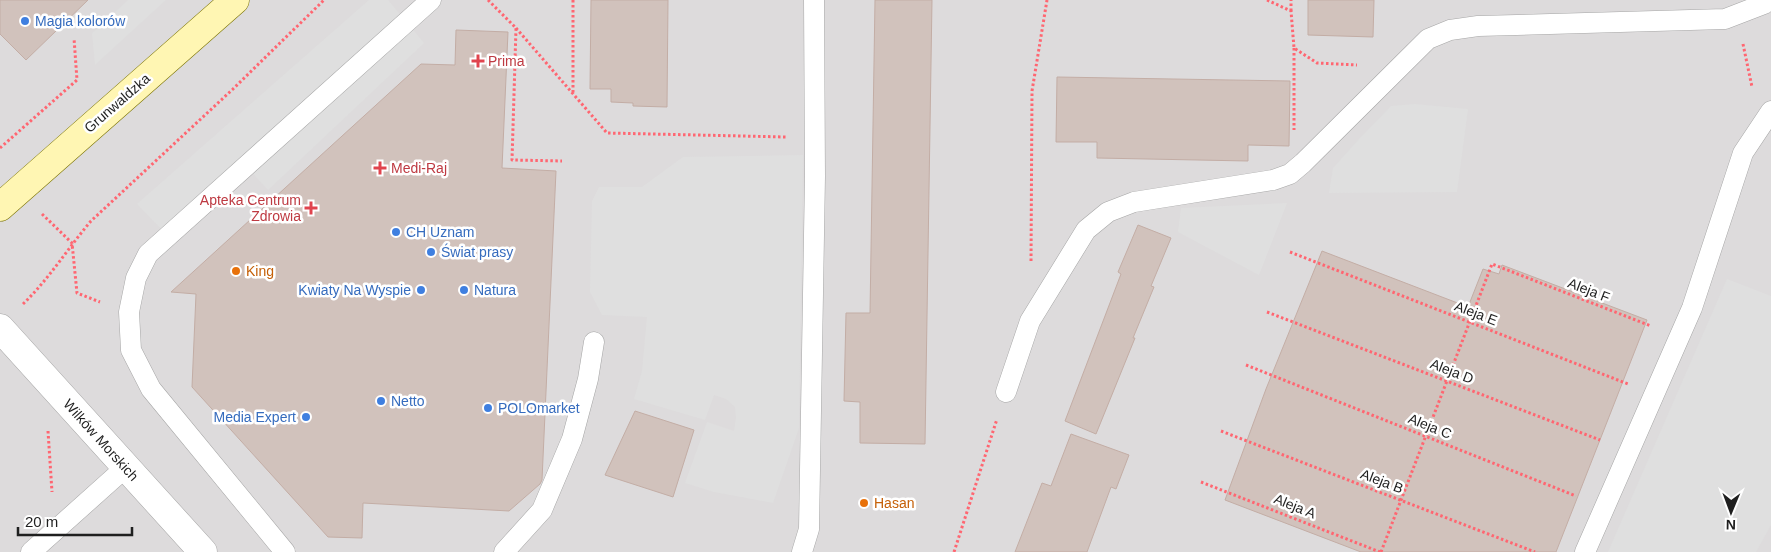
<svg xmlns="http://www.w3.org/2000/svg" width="1771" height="552" viewBox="0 0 1771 552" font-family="Arial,sans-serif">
<rect width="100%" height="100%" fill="#f0eae4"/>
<rect fill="#dddbdc" x="0" y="0" width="1771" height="552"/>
<g fill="#dfdfdf">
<polygon points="128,0 166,0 95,65 92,33"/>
<polygon points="369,0 388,0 424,43 268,190 247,167 169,237 137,204"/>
<polygon points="1415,104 1468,109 1457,192 1329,193 1333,168 1359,139 1391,106"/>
<polygon points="803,155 799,428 773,503 714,492 685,483 707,422 734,431 736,418 735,407 726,399 714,395 705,420 634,399 642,371 647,317 602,315 590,292 592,201 599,187 642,187 683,157"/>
<polygon points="1287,203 1259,275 1178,232 1181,208"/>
<polygon points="1727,279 1771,296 1771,525 1756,552 1608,552"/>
</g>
<g fill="#d1c2bc" stroke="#c3ada5">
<polygon points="0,0 88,0 26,60 0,34"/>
<polygon points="591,0 668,0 667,107 633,106 633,103 611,102 611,89 590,89"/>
<polygon points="875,0 932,0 925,444 860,443 860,402 844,401 846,313 870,313"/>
<polygon points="1308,0 1374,0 1373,37 1308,35"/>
<polygon points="456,30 508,32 502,168 556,171 542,480 540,484 509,511 363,503 362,538 328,537 192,387 196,294 171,292 421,64 455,65"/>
<polygon points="1057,77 1290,81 1289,146 1248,145 1248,161 1097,158 1097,142 1056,142"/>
<polygon points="1138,225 1171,238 1151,286 1154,287 1133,338 1135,338 1096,434 1065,421 1121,274 1118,272"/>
<polygon points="1322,251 1468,307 1483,269 1499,274 1502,265 1647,320 1556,552 1361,552 1225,500 1266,389"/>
<polygon points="635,411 694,430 673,497 605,475"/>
<polygon points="1071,434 1129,455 1116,489 1111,487 1087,552 1015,552 1042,483 1051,486"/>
</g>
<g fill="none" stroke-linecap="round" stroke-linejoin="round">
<defs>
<g id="lane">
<polyline points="1006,392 1030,321 1086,230 1108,212 1134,202 1273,180 1290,174 1303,163 1428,39 1450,30 1478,26 1725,19 1764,4 1768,0"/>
<polyline points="31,552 126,467"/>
<polyline points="285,552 151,389 131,350 129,312 136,278 148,254 431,0"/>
<polyline points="504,552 542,510 572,439 588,379 594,342"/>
<polyline points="802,552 809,529 815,176 814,0"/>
<polyline points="1585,552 1692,308 1743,153 1771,111"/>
</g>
<polyline id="street" points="0,328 203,552"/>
<polyline id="secondary" points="0,207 235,0"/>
</defs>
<use href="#lane" stroke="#a6a6a6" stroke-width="21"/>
<use href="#street" stroke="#a6a6a6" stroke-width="29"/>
<use href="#secondary" stroke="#7b7300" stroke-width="29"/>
<g stroke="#ff6671" stroke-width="3" stroke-dasharray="2.5 2.5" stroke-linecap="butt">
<polyline points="488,0 516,28 512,160 562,161"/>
<polyline points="573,0 573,94"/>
<polyline points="1267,0 1291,11 1294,48 1317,63 1357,65"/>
<polyline points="1291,11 1291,0"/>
<polyline points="516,28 607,133 786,137"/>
<polyline points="1743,44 1752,87"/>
<polyline points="1294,48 1294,130"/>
<polyline points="0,148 77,80 74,38"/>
<polyline points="42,214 72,243 77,293 100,302"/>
<polyline points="1290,252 1628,384"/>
<polyline points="1031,261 1032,91 1047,0"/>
<path d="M23 304C49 279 68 248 91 221L233 89 324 0"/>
<polyline points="1267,312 1600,440"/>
<polyline points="1246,365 1576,496"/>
<polyline points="48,431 52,492"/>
<polyline points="1221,431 1535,552"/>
<polyline points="1201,482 1380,552"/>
<polyline points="954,552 997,419"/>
<polyline points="1381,552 1492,264 1651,326"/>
</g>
<use href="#lane" stroke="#fff" stroke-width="20"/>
<use href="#street" stroke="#fff" stroke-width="28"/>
<use href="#secondary" stroke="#fff6b3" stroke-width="28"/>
</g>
<g fill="#3f7fe0" stroke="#fff" stroke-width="2">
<circle cx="25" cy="21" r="5"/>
<circle cx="396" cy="232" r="5"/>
<circle cx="431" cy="252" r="5"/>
<circle cx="421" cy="290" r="5"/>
<circle cx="464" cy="290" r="5"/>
<circle cx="381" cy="401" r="5"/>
<circle cx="488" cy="408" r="5"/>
<circle cx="306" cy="417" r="5"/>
</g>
<g fill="#e0444e" stroke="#fff" stroke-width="2">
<path d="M475.5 53.5h5v5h5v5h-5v5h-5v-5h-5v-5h5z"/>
<path d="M377.5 160.5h5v5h5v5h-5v5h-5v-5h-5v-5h5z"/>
<path d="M308.5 200.5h5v5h5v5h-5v5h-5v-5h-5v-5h5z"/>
</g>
<g fill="#e8710a" stroke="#fff" stroke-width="2">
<circle cx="236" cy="271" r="5"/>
<circle cx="864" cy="503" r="5"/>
</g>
<g text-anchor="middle" stroke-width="5" stroke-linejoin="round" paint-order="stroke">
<g font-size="14" fill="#366cbe" stroke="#fff" text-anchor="start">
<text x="35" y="26">Magia kolorów</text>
<text x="406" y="237">CH Uznam</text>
<text x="441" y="257">Świat prasy</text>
<text x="411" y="295" text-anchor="end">Kwiaty Na Wyspie</text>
<text x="474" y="295">Natura</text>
<text x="391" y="406">Netto</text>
<text x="498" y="413">POLOmarket</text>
<text x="296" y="422" text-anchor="end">Media Expert</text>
</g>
<g font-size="14" fill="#be3a42" stroke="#fff" text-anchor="start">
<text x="488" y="66">Prima</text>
<text x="391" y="173">Medi-Raj</text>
<text x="301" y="205" text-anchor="end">Apteka Centrum<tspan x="301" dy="16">Zdrowia</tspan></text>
</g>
<g font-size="14" fill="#1f1f1f" stroke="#fff">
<text transform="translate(117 103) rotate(-41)" y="5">Grunwaldzka</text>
<text transform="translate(1589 290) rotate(21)" y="5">Aleja F</text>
<text transform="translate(1476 313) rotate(21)" y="5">Aleja E</text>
<text transform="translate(1452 371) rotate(21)" y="5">Aleja D</text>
<text transform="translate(1430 426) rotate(22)" y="5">Aleja C</text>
<text transform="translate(101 440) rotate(48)" y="5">Wilków Morskich</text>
<text transform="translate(1382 481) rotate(21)" y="5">Aleja B</text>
<text transform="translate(1295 506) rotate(22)" y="5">Aleja A</text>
</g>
<g font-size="14" fill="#c56008" stroke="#fff" text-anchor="start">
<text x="246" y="276">King</text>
<text x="874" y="508">Hasan</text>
</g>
</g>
<g transform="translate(1731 512) rotate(181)" stroke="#ffffff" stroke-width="4" paint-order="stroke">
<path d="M0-4L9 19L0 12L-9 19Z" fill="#1f1f1f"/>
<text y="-8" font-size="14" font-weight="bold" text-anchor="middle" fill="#1f1f1f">N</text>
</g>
<path d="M18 527v8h114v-8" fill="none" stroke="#1f1f1f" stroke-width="2.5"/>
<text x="25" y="527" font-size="15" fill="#1f1f1f" stroke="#ffffff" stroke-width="4" paint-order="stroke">20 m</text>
</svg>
